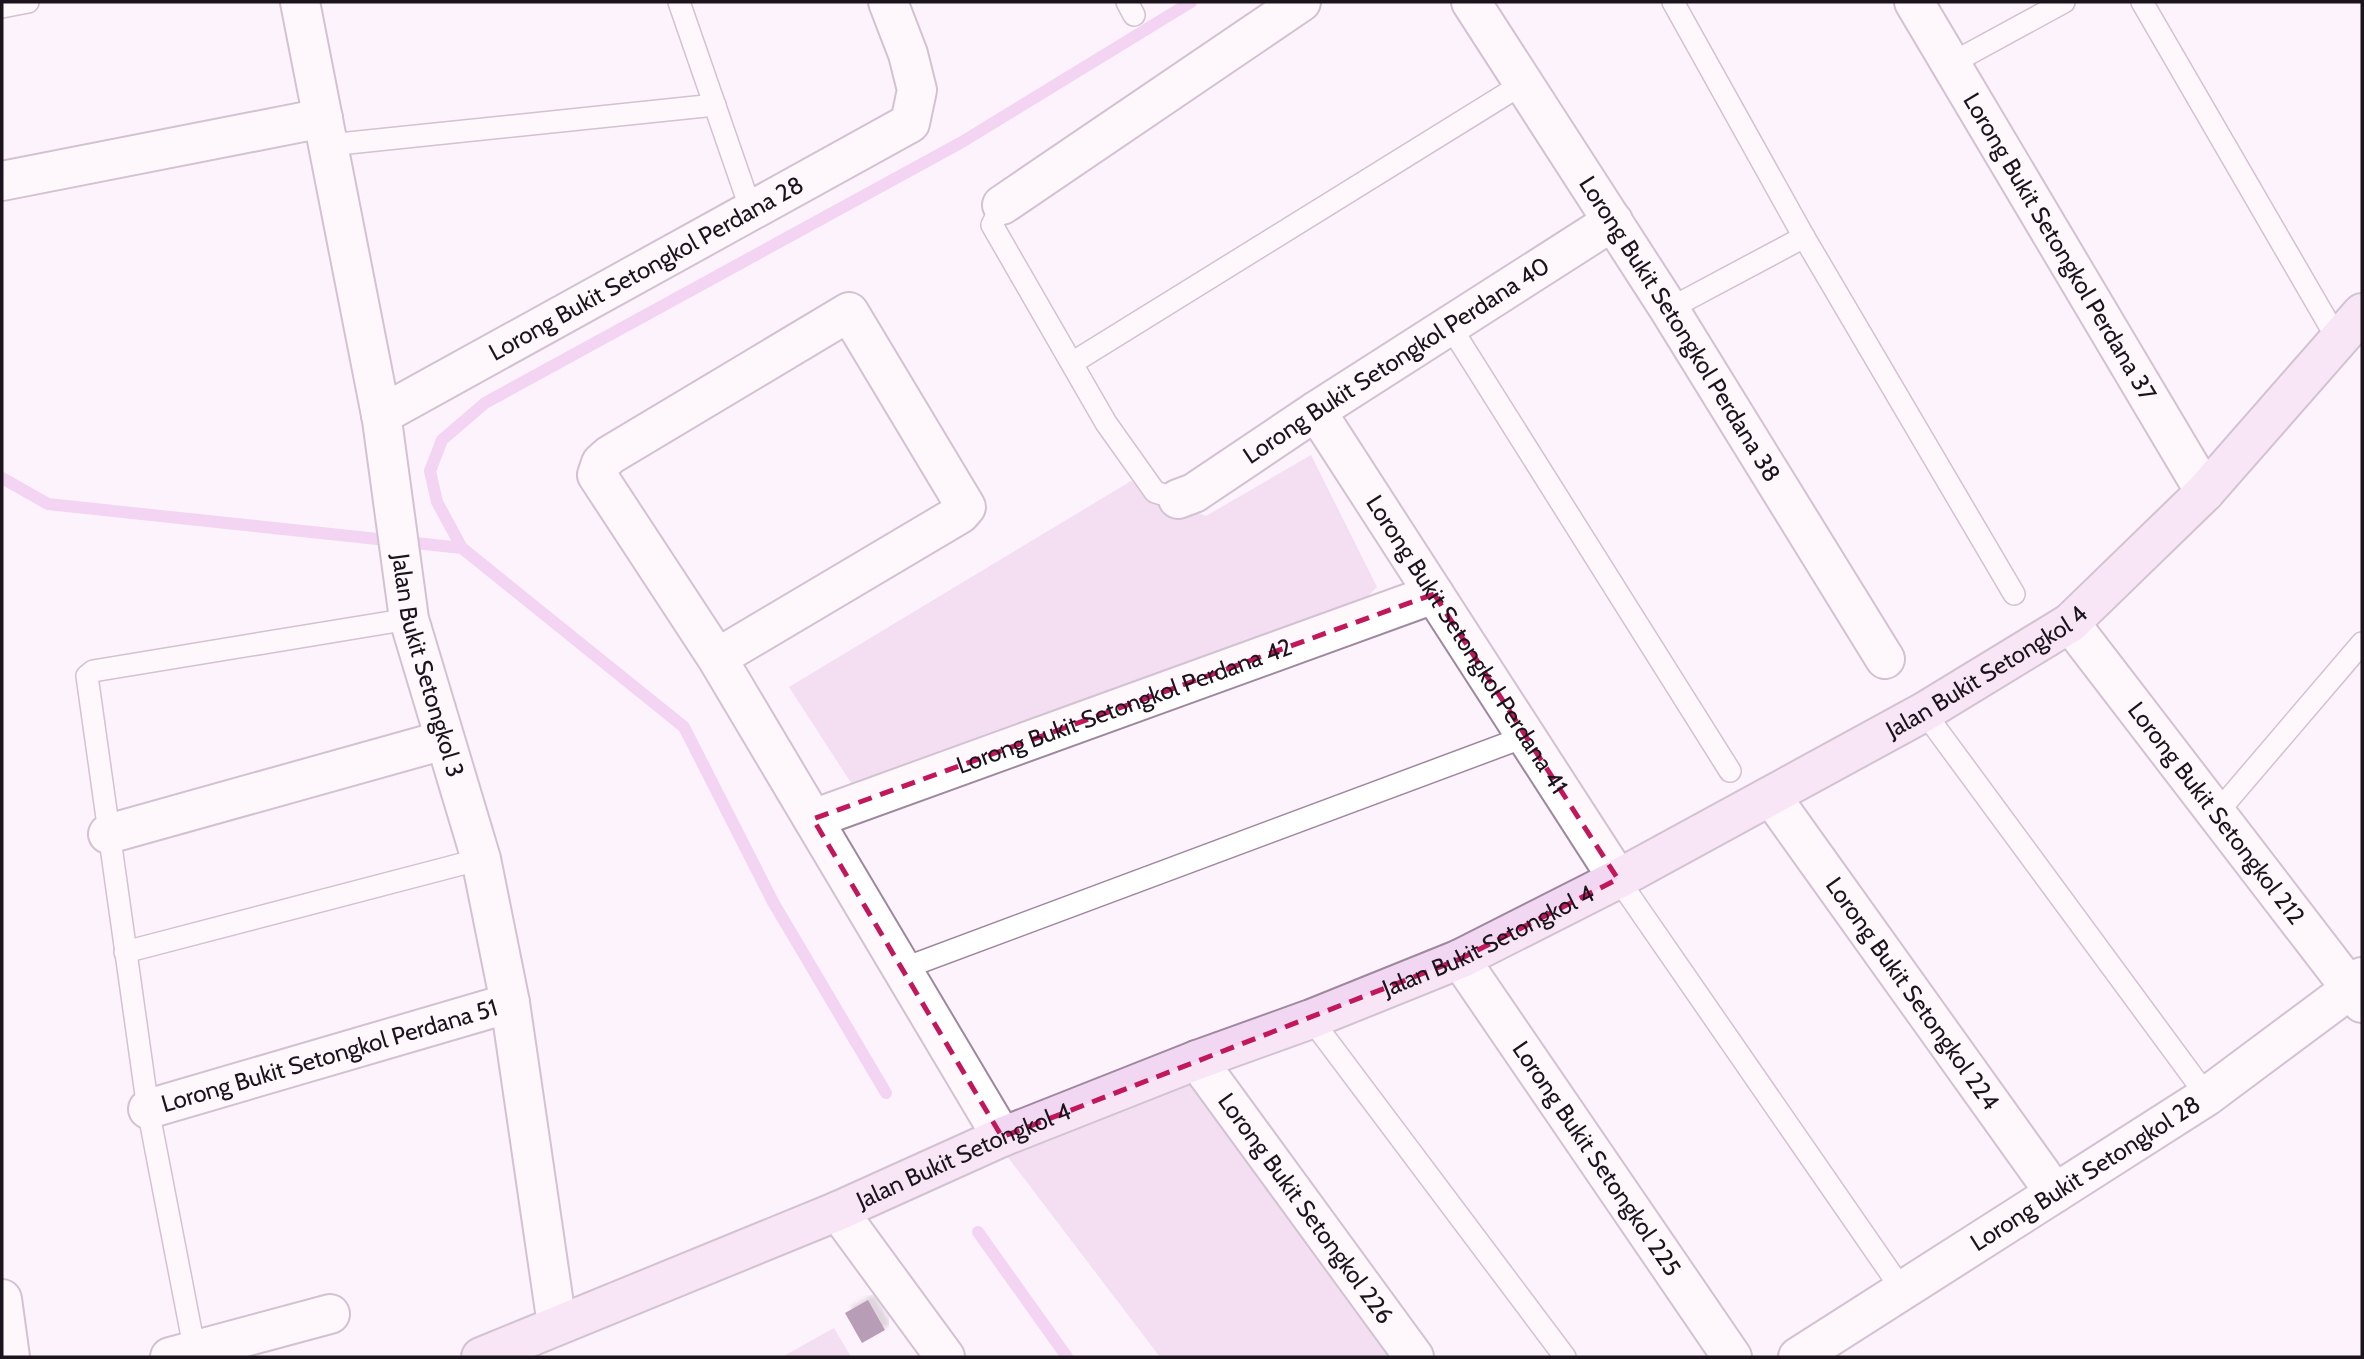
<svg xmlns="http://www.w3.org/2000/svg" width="2364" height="1359" viewBox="0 0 2364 1359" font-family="Cabin,sans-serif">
<defs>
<filter id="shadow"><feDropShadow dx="6" dy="-6" stdDeviation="2" flood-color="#0004"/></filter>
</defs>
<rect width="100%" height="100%" fill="#fdf3fc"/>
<g fill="#e7c5e7">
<polygon points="1311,455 1377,587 1361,603 857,792 789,687 1131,481 1170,502 1206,516"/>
<polygon points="1187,1057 1405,1357 1160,1357 991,1135"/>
<polygon points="834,1328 851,1357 782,1357"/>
</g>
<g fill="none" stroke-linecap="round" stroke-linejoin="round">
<g stroke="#e7b0e8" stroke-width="12">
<polyline points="2,478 48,504 462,548 684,727 773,902 886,1093"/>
<polyline points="462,548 437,502 430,471 442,440 485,403 962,142 1191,2"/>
<polyline points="978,1232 1067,1357"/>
</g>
</g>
<polygon fill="#633464" filter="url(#shadow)" points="868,1300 885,1330 862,1343 845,1313"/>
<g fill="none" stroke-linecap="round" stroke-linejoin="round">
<defs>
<g id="lane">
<polyline points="679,2 751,210"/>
<polyline points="1127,2 1134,15"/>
<polyline points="1673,2 1804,237 2014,594"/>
<polyline points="2142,2 2338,340"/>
<polyline points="2,7 28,2"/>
<polyline points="1952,63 2064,2"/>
<polyline points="329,145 715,105"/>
<polyline points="1002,205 992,225 1106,423 1155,492 1178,499"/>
<polyline points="1669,309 1804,237"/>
<polyline points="1450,326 1730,771"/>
<polyline points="1072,363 1524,83"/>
<polyline points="1924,712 2207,1096"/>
<polyline points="2216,814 2362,643"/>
<polyline points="1618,879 1903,1291"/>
<polyline points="125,952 481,859"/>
<polyline points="902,969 1527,736"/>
<polyline points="1311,1019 1565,1357"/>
<polyline points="195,1352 148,1109 87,676 93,671 409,619"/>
</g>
<g id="street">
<path id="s1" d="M300 2 382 420 409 619 481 859 510 1003 557 1325"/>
<path id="s2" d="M1471 2 1669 309 1885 659"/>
<path id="s3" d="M1914 2 2205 492"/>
<polyline points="2,181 323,118"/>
<polyline points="1002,205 1301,2"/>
<path id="s4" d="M1316 411 1618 879"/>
<path id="s5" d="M381 415 910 123 917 90 908 54 888 2"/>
<path id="s6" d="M1178 499 1194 493 1316 411 1613 221"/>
<path id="s7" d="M2070 623 2362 1003"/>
<polyline points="717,658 960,514 966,507 849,312 610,455 601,463 597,475 717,658 1002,1137"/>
<path id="s8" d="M1771 796 2055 1193"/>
<path id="s9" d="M813 819 1434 594"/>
<polyline points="108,834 444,740"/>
<path id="s10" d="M1460 959 1732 1357"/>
<path id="s11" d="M1197 1060 1414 1357"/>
<path id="s12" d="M148 1109 510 1003"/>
<polyline points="838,1211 945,1357"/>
<polyline points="2,1299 10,1357"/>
<polyline points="170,1357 330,1314"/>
<path id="s13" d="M1798 1357 2207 1096 2352 988 2362 977"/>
</g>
<g id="secondary">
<path id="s14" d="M481 1357 838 1211 1002 1137 1197 1060 1311 1019 1460 959 1618 879 1924 712 2070 623 2205 492 2362 313"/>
</g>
</defs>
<use href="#lane" stroke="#9f889e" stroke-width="24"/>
<use href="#street" stroke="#9f889e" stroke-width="42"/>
<use href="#secondary" stroke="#9f889e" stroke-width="42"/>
<use href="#lane" stroke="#fff" stroke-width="21"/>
<use href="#street" stroke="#fff" stroke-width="38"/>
<use href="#secondary" stroke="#f1d7f2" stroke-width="38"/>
</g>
<path d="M0 0H2364V1359H0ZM1434 594 1618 879 1460 959 1002 1137 813 819Z" fill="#fdf3fc" fill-opacity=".55" fill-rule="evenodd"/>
<path fill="none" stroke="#c2185b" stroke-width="5" stroke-dasharray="14 9" stroke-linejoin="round" d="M1434 594 1618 879 1460 959 1002 1137 813 819Z"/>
<g text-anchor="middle" stroke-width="7" stroke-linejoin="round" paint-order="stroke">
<g font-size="24" fill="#1c141c" stroke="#fdf3fc">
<text dy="8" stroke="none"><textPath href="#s3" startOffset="285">Lorong Bukit Setongkol Perdana 37</textPath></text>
<text dy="8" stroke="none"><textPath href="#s5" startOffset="303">Lorong Bukit Setongkol Perdana 28</textPath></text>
<text dy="8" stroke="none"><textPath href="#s2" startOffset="388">Lorong Bukit Setongkol Perdana 38</textPath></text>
<text dy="8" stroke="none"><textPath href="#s6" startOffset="259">Lorong Bukit Setongkol Perdana 40</textPath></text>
<text dy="8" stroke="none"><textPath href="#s4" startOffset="278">Lorong Bukit Setongkol Perdana 41</textPath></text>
<text dy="8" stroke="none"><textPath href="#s1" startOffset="676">Jalan Bukit Setongkol 3</textPath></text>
<text dy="8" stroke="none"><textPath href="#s14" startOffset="1657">Jalan Bukit Setongkol 4</textPath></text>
<text dy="8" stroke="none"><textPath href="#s9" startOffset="331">Lorong Bukit Setongkol Perdana 42</textPath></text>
<text dy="8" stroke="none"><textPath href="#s7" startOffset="240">Lorong Bukit Setongkol 212</textPath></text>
<text dy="8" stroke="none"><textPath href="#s14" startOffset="1090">Jalan Bukit Setongkol 4</textPath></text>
<text dy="8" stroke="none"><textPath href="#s8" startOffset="243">Lorong Bukit Setongkol 224</textPath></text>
<text dy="8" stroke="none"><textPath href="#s12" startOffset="189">Lorong Bukit Setongkol Perdana 51</textPath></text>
<text dy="8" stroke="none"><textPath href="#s14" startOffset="523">Jalan Bukit Setongkol 4</textPath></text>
<text dy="8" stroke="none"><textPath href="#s10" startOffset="242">Lorong Bukit Setongkol 225</textPath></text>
<text dy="8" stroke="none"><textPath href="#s13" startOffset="341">Lorong Bukit Setongkol 28</textPath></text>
<text dy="8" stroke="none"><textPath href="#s11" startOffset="184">Lorong Bukit Setongkol 226</textPath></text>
</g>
</g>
<rect width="2364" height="1359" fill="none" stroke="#1c141c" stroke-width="7"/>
</svg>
